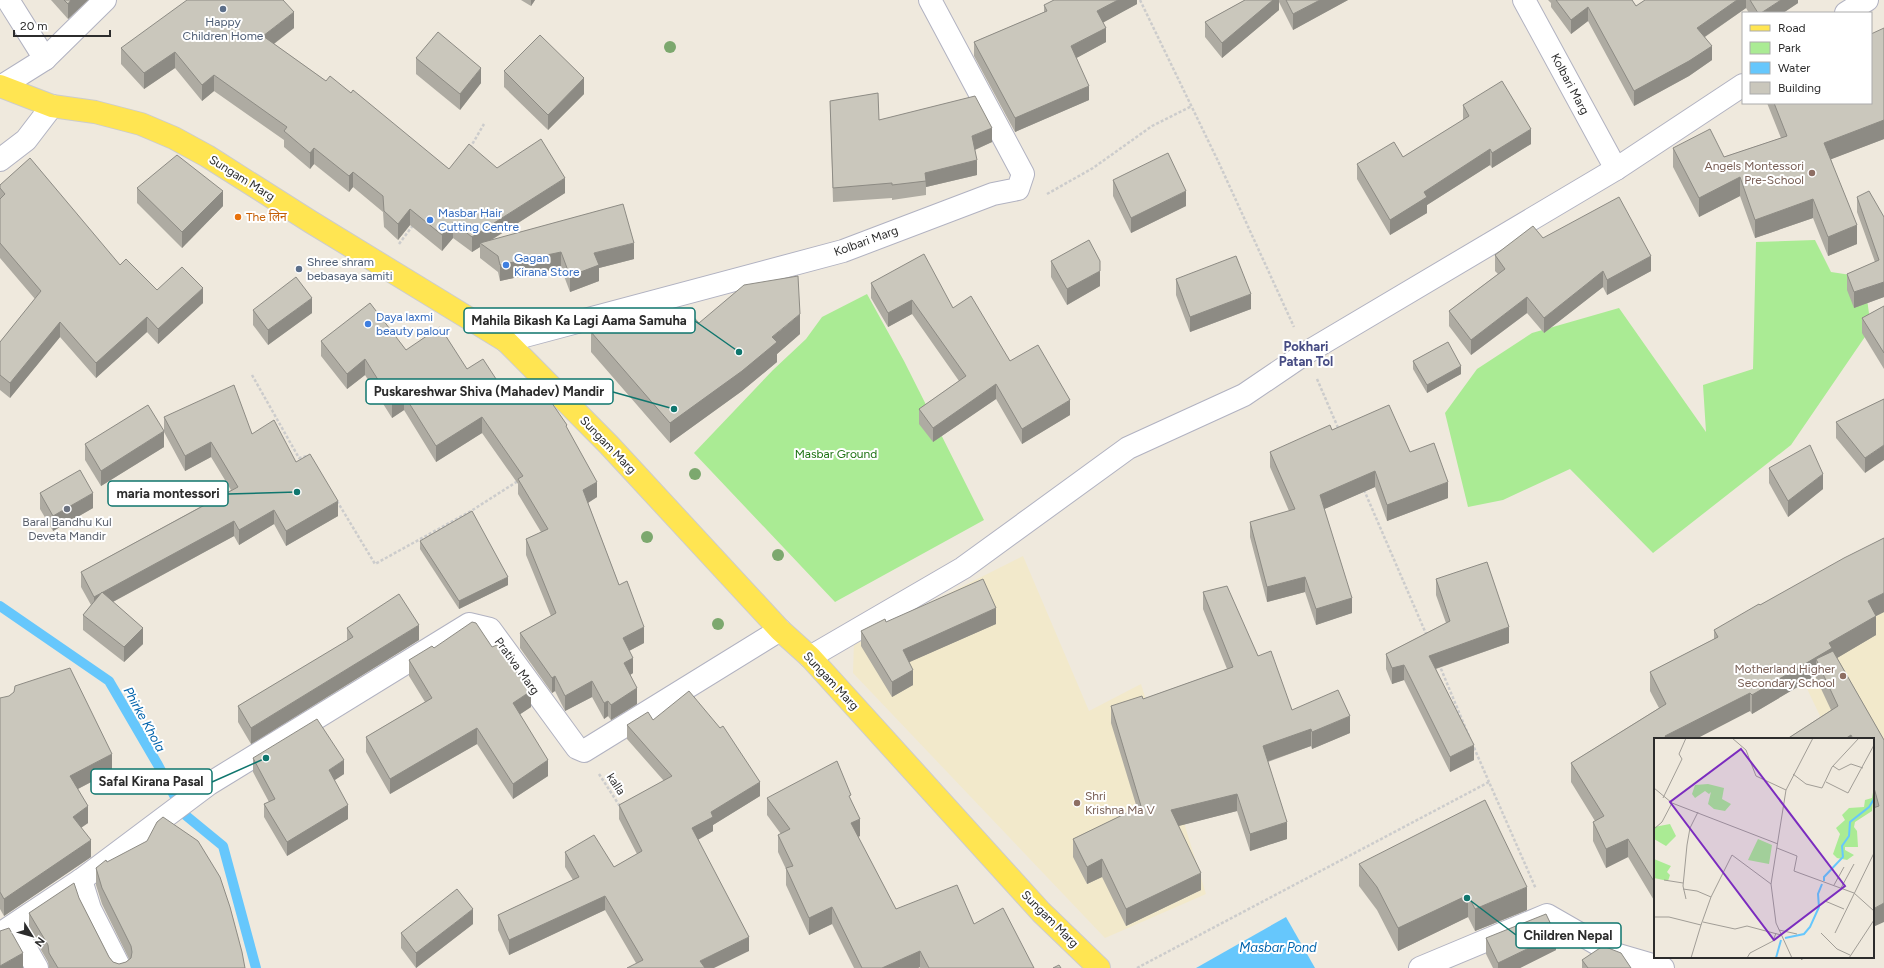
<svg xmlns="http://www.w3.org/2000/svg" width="1884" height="968" viewBox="0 0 1884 968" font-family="Figtree,'Noto Sans Devanagari',sans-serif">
<rect width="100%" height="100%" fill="#efe9dd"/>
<g fill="#f2e9cb">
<polygon points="1884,553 1884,852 1873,829 1873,739 1831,739 1771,613"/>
<polygon points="1023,556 1089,711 1141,684 1206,894 1105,938 853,673 854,641"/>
</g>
<g fill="#aaeb94">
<polygon points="1815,240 1831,272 1864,277 1871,328 1791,445 1653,553 1570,469 1503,500 1468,507 1445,413 1477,369 1532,333 1619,308 1706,432 1703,385 1753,369 1756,242"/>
<polygon points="867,294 904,361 984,520 835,602 694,453 773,370 806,339 822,317"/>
</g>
<polygon fill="#66c7fc" points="1286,917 1315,968 1196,968"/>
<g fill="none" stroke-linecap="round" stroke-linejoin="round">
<polyline stroke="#66c7fc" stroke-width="10" points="0,606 109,681 158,765 184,814 223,846 256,968"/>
<defs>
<g id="minor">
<polyline points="8,0 45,59"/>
<polyline points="1524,0 1616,169"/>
<polyline points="1846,13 1867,0"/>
<polyline points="2,86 45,59 105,0"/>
<polyline points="0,160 26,140 52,106"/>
<polyline points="506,341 843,251 993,194 1018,189 1023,174 930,0"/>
<polyline points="810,657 963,568 1128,448 1244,395 1306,353 1616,169 1743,85"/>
<polyline points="81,880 90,909 120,968"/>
<polyline points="13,926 37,968"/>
<polyline points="0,934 81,880 209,784 469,624 490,629 577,748 584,751 780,630"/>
<polyline points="1420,968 1547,915 1615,954 1663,968"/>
</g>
<polyline id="major" points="0,86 52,106 95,112 141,124 174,138 207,156 311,222 506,341 609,445 780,630 810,657 1041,912 1099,968"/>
</defs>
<use href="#minor" stroke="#b1b2c1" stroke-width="24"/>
<use href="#major" stroke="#ccc" stroke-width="24"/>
<g stroke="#ccc" stroke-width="2.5" stroke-dasharray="3 2" stroke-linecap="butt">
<polyline points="1140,0 1218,161 1294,327"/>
<polyline points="470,148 484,124"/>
<polyline points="1047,194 1093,168 1152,126 1192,106"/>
<polyline points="399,244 414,224"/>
<polyline points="252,375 299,458 307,456"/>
<polyline points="1317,379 1339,430"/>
<polyline points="1364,490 1427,636"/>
<polyline points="337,501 375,564 471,511 518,481"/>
<polyline points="1439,664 1470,739"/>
<polyline points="1472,743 1489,782"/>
<polyline points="599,774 621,808"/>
<polyline points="1137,968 1489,782 1536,889"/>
</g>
<use href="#minor" stroke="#fff" stroke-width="22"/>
<use href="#major" stroke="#ffe552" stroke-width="22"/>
</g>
<g fill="#7ca86e">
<circle cx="670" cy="47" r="6"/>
<circle cx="695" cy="474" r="6"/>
<circle cx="647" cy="537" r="6"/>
<circle cx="778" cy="555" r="6"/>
<circle cx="718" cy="624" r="6"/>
</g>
<g fill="#aeaba2">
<polygon points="51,0 88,0 68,19"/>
<polygon points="521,0 535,0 531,6"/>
<polygon points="1137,0 1137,4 1103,22 1106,42 1076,58 1089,100 1015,132 974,56 974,42 1044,12 1044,5"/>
<polygon points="1245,0 1348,0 1293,30 1279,2 1279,10 1222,58 1205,37 1205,22"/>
<polygon points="1548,0 1632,0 1636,6 1645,0 1798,0 1798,3 1783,13 1749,13 1746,8 1705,37 1712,60 1689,76 1634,106 1588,21 1571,34 1551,7 1551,3"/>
<polygon points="294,28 274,44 326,81 351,93 449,169 497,168 565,193 493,239 634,259 599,268 599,281 570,292 561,268 500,281 498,272 480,258 480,247 472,252 453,238 442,251 410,225 398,240 384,227 383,212 353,187 349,192 314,164 310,169 284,147 284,140 214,91 202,101 175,68 144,89 121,64 121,48"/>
<polygon points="1884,28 1884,139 1831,159 1857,244 1828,256 1813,218 1755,238 1740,196 1699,217 1673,167 1673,148 1724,157 1781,138 1767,103 1871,103"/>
<polygon points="416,58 481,83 460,110 416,74"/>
<polygon points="504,71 584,94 548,130 504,87"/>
<polygon points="830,101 879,120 992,142 975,150 977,175 926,187 926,195 892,200 892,198 833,202"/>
<polygon points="1463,105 1531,144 1492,168 1490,165 1427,205 1427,213 1390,235 1357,179 1357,164 1403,157 1463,120"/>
<polygon points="1113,180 1186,206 1131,233 1113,196"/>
<polygon points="0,185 120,265 157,290 203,303 158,344 147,332 96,378 60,337 10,398 0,390 0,342 35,299 0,258"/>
<polygon points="137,188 223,206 182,248 137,203"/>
<polygon points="1857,197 1884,217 1884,297 1854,308 1847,290 1847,274 1875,262 1857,212"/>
<polygon points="1543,238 1651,271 1607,295 1603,287 1544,333 1527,313 1471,355 1449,326 1449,311 1498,274 1495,271 1495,255"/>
<polygon points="1051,261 1100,286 1067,305 1051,277"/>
<polygon points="1176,279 1251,309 1190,332 1176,295"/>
<polygon points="871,283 953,308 1010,361 1070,415 1022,444 996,399 933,442 919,424 919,409 959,381 912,314 888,327 871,298"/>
<polygon points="1884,306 1884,369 1862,333 1862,318"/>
<polygon points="253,310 312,313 268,345 253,325"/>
<polygon points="699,323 800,334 777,354 777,362 742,391 670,443 591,352 591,332"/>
<polygon points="321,341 406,350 467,369 511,402 567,429 597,497 588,503 619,585 644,643 629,651 633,673 630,675 637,704 611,720 608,716 604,719 592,697 565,711 555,691 552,693 520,648 520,633 551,616 526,555 526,539 541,532 518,494 518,484 482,433 436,462 404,410 392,418 365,375 347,389 321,356"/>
<polygon points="1413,361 1461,374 1427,393 1413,369"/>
<polygon points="1884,399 1865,473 1836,438 1836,422"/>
<polygon points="164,417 252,434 296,462 338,516 286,546 274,524 239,545 234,536 113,602 143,644 124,662 83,630 83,615 91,605 81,587 81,572 231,490 211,457 185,471 164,432"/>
<polygon points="1332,430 1410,452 1448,498 1387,521 1375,487 1324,509 1352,613 1316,625 1305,592 1267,602 1250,537 1250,522 1289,511 1270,467 1270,452"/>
<polygon points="85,444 164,447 101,486 85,460"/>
<polygon points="1769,468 1823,489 1788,517 1769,483"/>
<polygon points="40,493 93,508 53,531 40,509"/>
<polygon points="1884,538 1884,612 1876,616 1876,635 1837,658 1884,740 1884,922 1874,808 1873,803 1873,739 1787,739 1831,710 1816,678 1816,676 1752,714 1750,711 1655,739 1655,902 1628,857 1606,868 1593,841 1593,822 1595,821 1571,782 1571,763 1659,708 1650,691 1650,672 1714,639 1714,630"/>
<polygon points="420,541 508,585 459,609 420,549"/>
<polygon points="1436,579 1509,643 1436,669 1474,760 1450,772 1404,680 1392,684 1386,669 1386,654 1446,623 1436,595"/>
<polygon points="1203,592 1258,656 1292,710 1350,733 1312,749 1311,746 1268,762 1287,839 1250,851 1237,811 1178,826 1201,890 1126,926 1102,877 1087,884 1073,857 1073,839 1137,808 1111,723 1111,706 1143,699 1227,669 1203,609"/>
<polygon points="886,622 996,624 909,662 913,685 892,697 861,646 861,631"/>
<polygon points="347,628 419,640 251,744 238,722 238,706 347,641"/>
<polygon points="434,648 531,707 520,714 548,776 513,799 477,744 390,794 366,752 366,737 425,702 409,676 409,660"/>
<polygon points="0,698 112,771 78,789 88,823 81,828 91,857 4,916 0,909"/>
<polygon points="653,720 760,796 713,825 713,831 698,840 749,951 636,963 605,910 509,955 498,930 498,915 573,880 565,867 565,852 614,867 637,854 619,819 619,805 664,781 627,739 627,725"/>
<polygon points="253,758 344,774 334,780 348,819 287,856 264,817 264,804 269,802 253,772"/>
<polygon points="767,798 851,800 860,836 858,837 896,909 974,924 1034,968 920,968 920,967 918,968 854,968 832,924 809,935 786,885 786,869 778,852 778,835 781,834 767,815"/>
<polygon points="107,862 245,968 49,968 48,962 29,929 29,913 79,898 109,957 113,962 119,964 126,962 129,959 102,904 96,885 96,868"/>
<polygon points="1359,864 1527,910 1475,931 1468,917 1398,951 1377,910 1359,886"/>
<polygon points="473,924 416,968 401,948 401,933"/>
<polygon points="1486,938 1556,950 1520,968 1493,968 1486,954"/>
<polygon points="1582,960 1631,968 1582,968"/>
</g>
<g fill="#8d8b84">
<polygon points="71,0 88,0 68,19 68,4"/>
<polygon points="531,0 535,0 531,6"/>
<polygon points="1118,0 1137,0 1137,4 1097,26 1097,11"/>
<polygon points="1273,0 1279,0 1279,10 1222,58 1222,43"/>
<polygon points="1320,0 1348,0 1293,30 1293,14"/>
<polygon points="1737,0 1746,0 1746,8 1697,42 1697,28"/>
<polygon points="1781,0 1798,0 1798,3 1783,13 1761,13"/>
<polygon points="1588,7 1588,21 1571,34 1571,20"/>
<polygon points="294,12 294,28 263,52 263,36"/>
<polygon points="1106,28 1106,42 1071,61 1071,46"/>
<polygon points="1712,46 1712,60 1689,76 1634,106 1634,91"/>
<polygon points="175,52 175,68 144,89 144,73"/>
<polygon points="481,68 481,83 460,110 460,94"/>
<polygon points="214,75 214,91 202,101 202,85"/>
<polygon points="584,78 584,94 548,130 548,115"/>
<polygon points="1089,86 1089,100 1015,132 1015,118"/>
<polygon points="1884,120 1884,139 1824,162 1824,143"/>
<polygon points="992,128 992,142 972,151 972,136"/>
<polygon points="1531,129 1531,144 1492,168 1492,153"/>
<polygon points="314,148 314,164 310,169 310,153"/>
<polygon points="1490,149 1490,165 1427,205 1427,213 1390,235 1390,220 1424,192"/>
<polygon points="977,160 977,175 926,187 925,173"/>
<polygon points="353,172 353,187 349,192 349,176"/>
<polygon points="1740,177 1740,196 1699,217 1699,198"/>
<polygon points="565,178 565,193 483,245 480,243 480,247 472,252 472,237"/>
<polygon points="223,191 223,206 182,248 182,232"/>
<polygon points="1186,191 1186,206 1131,233 1131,218"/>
<polygon points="1813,199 1813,218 1755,238 1755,220"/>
<polygon points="410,209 410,225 398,240 398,224"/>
<polygon points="453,222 453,238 442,251 442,235"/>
<polygon points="1857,225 1857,244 1828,256 1828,237"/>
<polygon points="634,243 634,259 599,268 599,281 570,292 570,276 594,253"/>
<polygon points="561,252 561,268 500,281 500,265"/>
<polygon points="1651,256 1651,271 1607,295 1607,280"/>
<polygon points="1100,271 1100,286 1067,305 1067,289"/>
<polygon points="1603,271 1603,287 1544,333 1544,318"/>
<polygon points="1884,282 1884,297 1854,308 1854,292"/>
<polygon points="203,288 203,303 158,344 158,329"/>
<polygon points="1251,294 1251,309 1190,332 1190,317"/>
<polygon points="1527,297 1527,313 1471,355 1471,340"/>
<polygon points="312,298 312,313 268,345 268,330"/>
<polygon points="912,300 912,314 888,327 888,313"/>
<polygon points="800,314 800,334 777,354 777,362 742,391 670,443 670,423"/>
<polygon points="147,317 147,332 96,378 96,363"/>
<polygon points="60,322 60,337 10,398 10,383"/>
<polygon points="365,359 365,375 347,389 347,374"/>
<polygon points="1461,366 1461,374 1427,393 1427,385"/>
<polygon points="996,384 996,399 933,442 933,428"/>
<polygon points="404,395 404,410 392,418 392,402"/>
<polygon points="1070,400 1070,415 1022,444 1022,429"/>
<polygon points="482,417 482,433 436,462 436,446"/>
<polygon points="164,431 164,447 101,486 101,471"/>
<polygon points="211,442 211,457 185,471 185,456"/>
<polygon points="1884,445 1884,460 1865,473 1865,458"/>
<polygon points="1375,471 1375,487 1320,511 1320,495"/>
<polygon points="1823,474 1823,489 1788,517 1788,501"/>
<polygon points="597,482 597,497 583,506 583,490"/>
<polygon points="1448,482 1448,498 1387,521 1387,505"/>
<polygon points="93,493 93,508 53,531 53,516"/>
<polygon points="338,501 338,516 286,546 286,531"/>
<polygon points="274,510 274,524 239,545 239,530"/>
<polygon points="234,521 234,536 94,612 94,597"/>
<polygon points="508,577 508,585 459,609 459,601"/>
<polygon points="1305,577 1305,592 1267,602 1267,587"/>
<polygon points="1884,593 1884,612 1868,620 1868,601"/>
<polygon points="1352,598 1352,613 1316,625 1316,609"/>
<polygon points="996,608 996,624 903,665 903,650"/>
<polygon points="1876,616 1876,635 1832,661 1816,659 1816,676 1752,714 1752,695 1829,643"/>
<polygon points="419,625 419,640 251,744 251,728"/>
<polygon points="644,627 644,643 623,654 623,638"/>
<polygon points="1509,627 1509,643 1429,671 1429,656"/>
<polygon points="143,628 143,644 124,662 124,647"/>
<polygon points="633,658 633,673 624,679 624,663"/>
<polygon points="1404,665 1404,680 1392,684 1392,668"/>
<polygon points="913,670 913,685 892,697 892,682"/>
<polygon points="555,676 555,691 552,693 552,678"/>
<polygon points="592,681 592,697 565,711 565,696"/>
<polygon points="637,688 637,704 611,720 611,705"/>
<polygon points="531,691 531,707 513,719 513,703"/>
<polygon points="1750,693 1750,711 1696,739 1665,739 1665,736"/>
<polygon points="608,701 608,716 604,719 604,703"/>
<polygon points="1350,716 1350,733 1312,749 1312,732"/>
<polygon points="477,728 477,744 390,794 390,779"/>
<polygon points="1311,729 1311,746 1263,763 1263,746"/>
<polygon points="1851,735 1851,739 1845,739"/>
<polygon points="1474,745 1474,760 1450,772 1450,757"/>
<polygon points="112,754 112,771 70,793 70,776"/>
<polygon points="344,760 344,774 329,784 329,770"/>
<polygon points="548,760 548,776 513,799 513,784"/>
<polygon points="760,782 760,796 713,825 713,831 692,843 692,828 711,812"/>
<polygon points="1237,794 1237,811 1171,828 1171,810"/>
<polygon points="348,805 348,819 287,856 287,842"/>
<polygon points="88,806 88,823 73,833 73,817"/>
<polygon points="860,819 860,836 851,840 851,823"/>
<polygon points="1287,822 1287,839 1250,851 1250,834"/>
<polygon points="1628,839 1628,857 1606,868 1606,849"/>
<polygon points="91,840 91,857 4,916 4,899"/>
<polygon points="1102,859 1102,877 1087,884 1087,867"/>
<polygon points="1201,873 1201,890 1126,926 1126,909"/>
<polygon points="1527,887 1527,910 1475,931 1475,909"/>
<polygon points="1468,895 1468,917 1398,951 1398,928"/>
<polygon points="605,896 605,910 509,955 509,940"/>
<polygon points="1884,903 1884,922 1873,927 1873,909"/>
<polygon points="832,907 832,924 809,935 809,918"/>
<polygon points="473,909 473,924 416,968 416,953"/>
<polygon points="1556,935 1556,950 1520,968 1498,968 1498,963"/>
<polygon points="749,937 749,951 714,968 700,968 700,961"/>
<polygon points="920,951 920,967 918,968 882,968"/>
<polygon points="23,953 23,968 0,968 0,966"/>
<polygon points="1801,957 1808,957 1801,960"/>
</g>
<g fill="#cac7bc" stroke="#8d8b84">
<polygon points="64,0 71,0 68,4"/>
<polygon points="187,0 283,0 294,12 263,36 326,81 330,76 351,93 353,90 449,169 469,144 497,168 541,139 565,178 472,237 453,222 442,235 410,209 398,224 384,211 383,196 353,172 349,176 314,148 310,153 284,131 287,127 214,75 202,85 175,52 144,73 121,48"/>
<polygon points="1054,0 1118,0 1097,11 1106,28 1071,46 1089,86 1015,118 974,42 1047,11 1044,5"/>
<polygon points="1245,0 1273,0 1222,43 1205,22"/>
<polygon points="1286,0 1320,0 1293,14"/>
<polygon points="1556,0 1632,0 1636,6 1645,0 1737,0 1697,28 1712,46 1689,61 1634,91 1588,7 1571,20"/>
<polygon points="1750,0 1781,0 1761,13 1758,13"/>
<polygon points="1884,28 1884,120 1824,143 1857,225 1828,237 1813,199 1755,220 1740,177 1699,198 1673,148 1710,129 1724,157 1787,136 1774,103 1871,103 1871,34"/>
<polygon points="438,32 481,68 460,94 416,58"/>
<polygon points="540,35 584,78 548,115 504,71"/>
<polygon points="1502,81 1531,129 1492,153 1490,149 1424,192 1427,197 1390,220 1357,164 1394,142 1403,157 1469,116 1463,105"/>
<polygon points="878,93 879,120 975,96 992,128 972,136 977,160 925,173 926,181 892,185 892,183 833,188 830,101"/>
<polygon points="1168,153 1186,191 1131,218 1113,180"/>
<polygon points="177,155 223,191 182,232 137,188"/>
<polygon points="30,158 120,265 126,259 157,290 182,267 203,288 158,329 147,317 96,363 60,322 10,383 0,375 0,342 41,291 0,243 0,199 5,194 0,188 0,185"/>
<polygon points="1869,191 1884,217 1884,282 1854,292 1847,274 1879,260 1857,197"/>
<polygon points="1619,197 1651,256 1607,280 1603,271 1544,318 1527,297 1471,340 1449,311 1505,269 1495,255 1533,226 1543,238"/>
<polygon points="623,204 634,243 594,253 599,265 570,276 561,252 500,265 498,256 480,243"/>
<polygon points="1089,240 1100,261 1100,271 1067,289 1051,261"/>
<polygon points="924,254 953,308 971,296 1010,361 1038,345 1070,400 1022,429 996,384 933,428 919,409 966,376 912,300 888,313 871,283"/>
<polygon points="1236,256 1251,294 1190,317 1176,279"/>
<polygon points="798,276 800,314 772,337 777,342 742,371 670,423 591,332 606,321 687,310 699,323 744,285"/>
<polygon points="296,277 312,298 268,330 253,310"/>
<polygon points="370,303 406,350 440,327 467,369 483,359 511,402 538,383 567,425 566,426 597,482 583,490 619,585 627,581 644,627 623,638 633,658 624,663 637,688 611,705 608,701 604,703 592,681 565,696 555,676 552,678 520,633 556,613 526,539 548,529 518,479 523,476 482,417 436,446 404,395 392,402 365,359 347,374 321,341"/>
<polygon points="1884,306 1884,353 1862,318"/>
<polygon points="1448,342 1461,366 1427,385 1413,361"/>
<polygon points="234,385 252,434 274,420 296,462 310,454 338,501 286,531 274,510 239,530 234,521 94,597 81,572 238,487 211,442 185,456 164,417"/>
<polygon points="1884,399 1884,445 1865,458 1836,422"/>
<polygon points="148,405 164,431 101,471 85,444"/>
<polygon points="1389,405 1410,452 1434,443 1448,482 1387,505 1375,471 1320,495 1352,598 1316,609 1305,577 1267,587 1250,522 1295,509 1270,452 1330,425 1332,430"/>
<polygon points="1810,445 1823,474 1788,501 1769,468"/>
<polygon points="80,470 93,493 53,516 40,493"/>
<polygon points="472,511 508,577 459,601 420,541"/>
<polygon points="1884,538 1884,593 1868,601 1876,616 1829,643 1832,648 1752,695 1750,693 1665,736 1667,739 1655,739 1655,883 1628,839 1606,849 1593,822 1604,816 1571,763 1666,704 1650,672 1718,637 1714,630 1759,604 1760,605 1844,558"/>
<polygon points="1487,562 1509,627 1429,656 1474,745 1450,757 1404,665 1392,668 1386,654 1450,621 1436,579"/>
<polygon points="983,579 996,608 903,650 913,670 892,682 861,631 885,619 886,622"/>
<polygon points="1227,586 1258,656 1271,651 1292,710 1338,690 1350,716 1312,732 1311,729 1263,746 1287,822 1250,834 1237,794 1171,810 1201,873 1126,909 1102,859 1087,867 1073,839 1141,806 1111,706 1142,696 1143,699 1233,667 1203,592"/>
<polygon points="102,592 143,628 124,647 83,615"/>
<polygon points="399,594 419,625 251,728 238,706 353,637 347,628"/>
<polygon points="472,622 476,623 492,647 497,645 531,691 513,703 548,760 513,784 477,728 390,779 366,737 432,698 409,660 432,646 434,648"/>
<polygon points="1833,651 1884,740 1884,903 1873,909 1873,808 1879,806 1873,784 1873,739 1853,739 1851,735 1845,739 1787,739 1838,706 1816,659"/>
<polygon points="70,668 112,754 70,776 88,806 73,817 91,840 4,899 0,892 0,698 9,696 14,692 15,686"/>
<polygon points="689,691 720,728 723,726 760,782 711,812 713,817 692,828 749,937 700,961 705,968 627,968 643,960 605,896 509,940 498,915 579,877 565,852 594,835 614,867 642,851 619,805 672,776 627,725 648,712 653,720"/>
<polygon points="317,719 344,760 329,770 348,805 287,842 264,804 275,799 253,758"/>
<polygon points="837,761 851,795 849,796 860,819 851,823 896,909 957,885 974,924 1003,908 1034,968 929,968 920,951 882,968 862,968 832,907 809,918 786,868 793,866 778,835 790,829 767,798"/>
<polygon points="1485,800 1527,887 1475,909 1468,895 1398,928 1377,887 1359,864"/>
<polygon points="163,817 198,841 220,877 230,907 242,952 245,968 58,968 49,953 48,945 29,913 74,883 79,898 109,957 113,962 119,964 126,962 131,958 132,952 131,946 102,888 96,868 106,860 107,862 147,841 157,822"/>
<polygon points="457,889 473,909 416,953 401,933"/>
<polygon points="1546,914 1556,935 1498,963 1486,938"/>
<polygon points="9,928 23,953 0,966 0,931"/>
<polygon points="1603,946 1621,953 1631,968 1588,968 1582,960"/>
<polygon points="1059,965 1061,968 1053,968"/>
</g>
<g fill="#5c6f8a" stroke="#fff" stroke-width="1.5">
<circle cx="223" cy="9" r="4"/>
<circle cx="299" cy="269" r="4"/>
</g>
<g fill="#8d6e63" stroke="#fff" stroke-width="1.5">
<circle cx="1812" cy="173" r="4"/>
<circle cx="1843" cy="676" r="4"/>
<circle cx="1077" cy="803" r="4"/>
</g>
<circle fill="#e8710a" stroke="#fff" stroke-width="1.5" cx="238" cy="217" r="4"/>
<g fill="#3f7fe0" stroke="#fff" stroke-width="1.5">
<circle cx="430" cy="220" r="4"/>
<circle cx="506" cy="265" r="4"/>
<circle cx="368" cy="324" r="4"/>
</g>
<circle fill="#6b7280" stroke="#fff" stroke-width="1.5" cx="67" cy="509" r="4"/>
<g text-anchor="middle" stroke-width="4" stroke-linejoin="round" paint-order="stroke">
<g font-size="12" fill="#4e5e75" stroke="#fff">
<text x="223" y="26">Happy<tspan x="223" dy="14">Children Home</tspan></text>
<text x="307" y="266" text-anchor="start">Shree shram<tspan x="307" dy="14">bebasaya samiti</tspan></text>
</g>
<g font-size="12" fill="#2c2c2c" stroke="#fff">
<text transform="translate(1570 84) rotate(62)" y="4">Kolbari Marg</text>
<text transform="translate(242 178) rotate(32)" y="4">Sungam Marg</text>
<text transform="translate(866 241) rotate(-20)" y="4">Kolbari Marg</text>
<text transform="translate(608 445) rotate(46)" y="4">Sungam Marg</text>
<text transform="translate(517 666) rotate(54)" y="4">Prativa Marg</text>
<text transform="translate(831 681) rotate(47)" y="4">Sungam Marg</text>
<text transform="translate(616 784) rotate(57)" y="4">kalla</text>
<text transform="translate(1050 919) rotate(45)" y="4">Sungam Marg</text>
</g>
<g font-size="12" fill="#785e54" stroke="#fff" text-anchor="end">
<text x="1804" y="170">Angels Montessori<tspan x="1804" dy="14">Pre-School</tspan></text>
<text x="1835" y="673">Motherland Higher<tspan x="1835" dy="14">Secondary School</tspan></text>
<text x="1085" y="800" text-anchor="start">Shri<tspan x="1085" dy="14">Krishna Ma V</tspan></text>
</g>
<g font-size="12" fill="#366cbe" stroke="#fff" text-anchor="start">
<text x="438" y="217">Masbar Hair<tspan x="438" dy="14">Cutting Centre</tspan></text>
<text x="514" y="262">Gagan<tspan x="514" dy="14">Kirana Store</tspan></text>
<text x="376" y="321">Daya laxmi<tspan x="376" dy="14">beauty palour</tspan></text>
</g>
<g font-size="12" fill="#c56008" stroke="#fff" text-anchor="start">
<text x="246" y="221">The लिन</text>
</g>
<g font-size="12" fill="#1e7313" stroke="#fff">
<text x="836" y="458">Masbar Ground</text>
</g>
<g font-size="12" fill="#5b616d" stroke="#fff">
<text x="67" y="526">Baral Bandhu Kul<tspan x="67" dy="14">Deveta Mandir</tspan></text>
</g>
<g font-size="13" font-weight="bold" fill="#474c83" stroke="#fff">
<text x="1306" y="351">Pokhari<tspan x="1306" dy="15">Patan Tol</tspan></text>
</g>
<g font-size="13" font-style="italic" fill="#0063ac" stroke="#fff">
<text transform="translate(145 719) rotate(61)" y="5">Phirke Khola</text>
<text x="1278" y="952">Masbar Pond</text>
</g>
</g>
<g transform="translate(1654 738)">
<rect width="220" height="220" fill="#efe9dd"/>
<path d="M54 46 70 50 68 61 77 66 71 73 60 71 54 66 57 54 55 56 51 53 41 60 38 56 41 47ZM220 49 218 73 201 84 200 89 203 93 204 109H191V112L200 117 193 122 183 120 179 116 186 96 182 90 191 82 188 77 195 70 210 69 211 62 218 60ZM16 86 22 98 12 108 0 101V89ZM104 101 118 107 115 126 94 122ZM0 121 17 128 13 134 16 137 14 143 0 140Z" fill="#aaeb94"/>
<path fill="none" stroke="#66c7fc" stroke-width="2" d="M170 143V139L189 119 188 108 195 98 196 84 215 69 220 61M131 200 150 196 156 189 165 169 164 156 168 146M122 220 127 202"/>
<path fill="none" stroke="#a19d96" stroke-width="1" d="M78 0 92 12 102 38 132 52M179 28 185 32 197 26 209 30M139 36 152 46 168 50 178 29 205 0M172 44 194 55 220 7M0 50 18 65 124 106M9 60 28 21 25 16 32 0M0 91 8 84 18 65M123 110 143 118 140 133 200 155 220 173M10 142 29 145M180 147 190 129M187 150 200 126M29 151 43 153 57 159M32 161 29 148 33 107 36 90 44 74M171 163 190 171M0 179H15L47 187 57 159 78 117 117 146M49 184 81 191 93 188 127 197M125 192 143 196M167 195 183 211 196 217M181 195 220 115M37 220 47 187M93 220 96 215 119 203 122 195M138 220 122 185 117 146 132 52 159 0M195 220 220 182"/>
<path fill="#7b2cbf" fill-opacity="0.15" stroke="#7b2cbf" stroke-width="2" d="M87 11 191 148 120 202 16 64Z"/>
<rect width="220" height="220" fill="none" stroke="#2c2c2c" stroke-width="2"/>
</g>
<path fill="none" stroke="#0f766e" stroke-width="1.5" d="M739 352L695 321M674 409L613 392M297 492L228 494M266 758L212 782M1467 898L1516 935"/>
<g fill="#0f766e" stroke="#fff" stroke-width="1.5">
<circle cx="739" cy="352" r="4"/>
<circle cx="674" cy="409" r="4"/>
<circle cx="297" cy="492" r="4"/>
<circle cx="266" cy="758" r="4"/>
<circle cx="1467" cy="898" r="4"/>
</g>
<g fill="#fff" stroke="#0f766e" stroke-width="1.5">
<rect x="464" y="308" width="231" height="25" rx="4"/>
<rect x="366" y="379" width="247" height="25" rx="4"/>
<rect x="108" y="481" width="120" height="25" rx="4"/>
<rect x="91" y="769" width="121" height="25" rx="4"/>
<rect x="1516" y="923" width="105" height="25" rx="4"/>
</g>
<g font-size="13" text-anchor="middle" font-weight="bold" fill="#2c2c2c">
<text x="579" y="325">Mahila Bikash Ka Lagi Aama Samuha</text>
<text x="489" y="396">Puskareshwar Shiva (Mahadev) Mandir</text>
<text x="168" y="498">maria montessori</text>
<text x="151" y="786">Safal Kirana Pasal</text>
<text x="1568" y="940">Children Nepal</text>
</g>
<rect x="1742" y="12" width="130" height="92" fill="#ffffff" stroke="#ababab"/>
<rect x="1750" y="25" width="20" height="6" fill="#ffe552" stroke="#ababab"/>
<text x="1778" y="32" font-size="12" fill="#2c2c2c">Road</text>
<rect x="1750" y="42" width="20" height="12" fill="#aaeb94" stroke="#ababab"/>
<text x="1778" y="52" font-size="12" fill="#2c2c2c">Park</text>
<rect x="1750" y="62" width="20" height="12" fill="#66c7fc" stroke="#ababab"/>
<text x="1778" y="72" font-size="12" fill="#2c2c2c">Water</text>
<rect x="1750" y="82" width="20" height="12" fill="#cac7bc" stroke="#ababab"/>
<text x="1778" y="92" font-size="12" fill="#2c2c2c">Building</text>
<g transform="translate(32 936) rotate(127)" stroke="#ffffff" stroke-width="3" paint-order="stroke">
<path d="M0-3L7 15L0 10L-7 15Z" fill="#2c2c2c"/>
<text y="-6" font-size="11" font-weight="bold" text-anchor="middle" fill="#2c2c2c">N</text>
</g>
<path d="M14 30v6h96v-6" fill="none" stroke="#2c2c2c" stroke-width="2"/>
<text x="20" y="30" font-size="12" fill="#2c2c2c" stroke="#ffffff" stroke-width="3" paint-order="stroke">20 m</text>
</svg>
